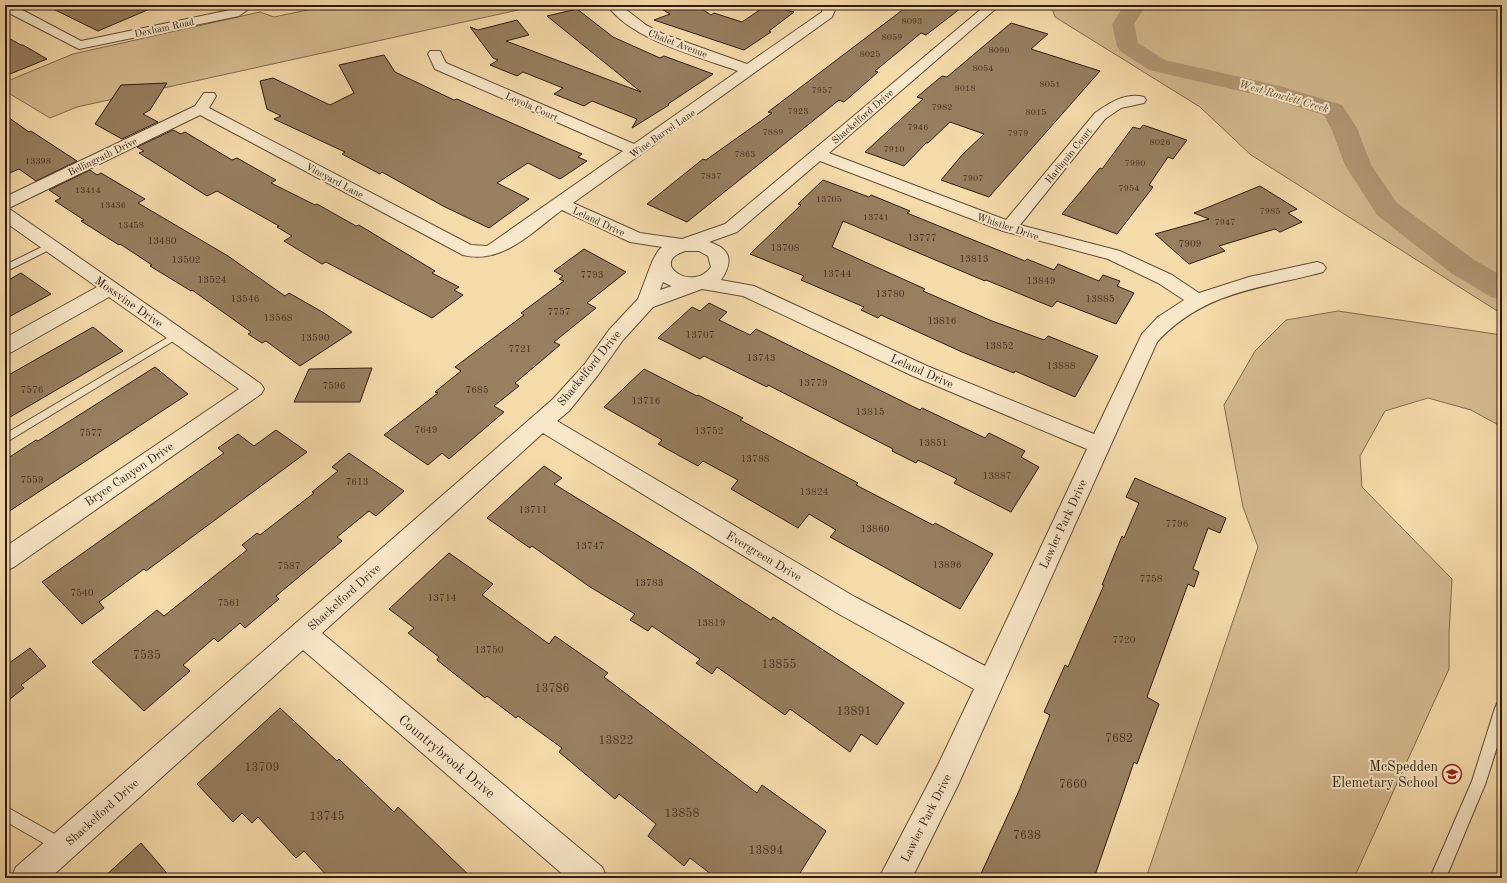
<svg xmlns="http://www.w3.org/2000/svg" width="1507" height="883" viewBox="0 0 1507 883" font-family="'Old Standard TT',serif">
<rect width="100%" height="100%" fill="#f5daaa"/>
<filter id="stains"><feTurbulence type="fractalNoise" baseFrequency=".005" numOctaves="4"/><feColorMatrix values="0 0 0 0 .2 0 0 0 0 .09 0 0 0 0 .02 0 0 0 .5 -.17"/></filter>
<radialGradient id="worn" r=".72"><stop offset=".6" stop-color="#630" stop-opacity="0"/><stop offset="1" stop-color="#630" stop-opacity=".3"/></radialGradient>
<g fill="#d4ba90" stroke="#826b50">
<polygon points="331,5 541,5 77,107 50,118 5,91 5,82 73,54 260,12 274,17"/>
<polygon points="1051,5 1502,5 1502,314 1251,155 1200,107 1055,17"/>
<polygon points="1338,311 1502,335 1502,427 1471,410 1428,398 1385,411 1360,456 1362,487 1452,579 1449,634 1449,669 1354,878 1146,878 1258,547 1243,507 1224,405 1255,351 1286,320"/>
</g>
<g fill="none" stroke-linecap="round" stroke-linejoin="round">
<polygon fill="#b29976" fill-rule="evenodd" points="1119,5 1139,5 1143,10 1134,24 1138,43 1165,60 1280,86 1342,105 1357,128 1371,165 1397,203 1473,259 1502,276 1502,300 1491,297 1451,273 1377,215 1345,165 1331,128 1324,115 1266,97 1149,70 1120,51 1117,46 1112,24 1121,10"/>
</g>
<g fill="#977f60" stroke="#311c10">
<polygon points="45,5 159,5 98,31"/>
<polygon points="655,5 696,5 711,15 714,13 742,22 767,5 794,12 769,31 771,32 744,50 654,20 670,14"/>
<polygon points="909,5 965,5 926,35 921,33 875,71 878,72 844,102 839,100 687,222 647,204 703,159 706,160 772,113 768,112"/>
<polygon points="577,9 613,37 660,58 664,56 713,74 668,104 669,105 632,128 637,119 592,101 584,106 554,94 563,88 523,72 517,76 490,65 498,60 493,58 470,27 478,30 517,20 529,35 506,41 641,92 547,16"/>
<polygon points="1011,23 1048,34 1031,49 1100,71 989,197 941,180 962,155 984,134 950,122 928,143 926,143 904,166 865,152 923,99 917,97 942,76 947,77"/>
<polygon points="5,36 21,45 23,45 47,59 5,76"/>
<polygon points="384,55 395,72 454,100 457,99 582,154 578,157 587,161 560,179 528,163 497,183 529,199 489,228 443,206 382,172 380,174 342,154 345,152 274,119 281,116 267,109 260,81 273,78 330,105 354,93 339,65"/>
<polygon points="167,83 150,110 143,114 158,122 122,139 95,124 121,85"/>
<polygon points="5,115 29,132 31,131 77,161 36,181 19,169 5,175"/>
<polygon points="1143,125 1187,140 1173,159 1168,157 1149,185 1153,187 1150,191 1117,234 1062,214 1100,168 1102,169 1133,127 1140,129"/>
<polygon points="173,130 181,134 185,132 232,160 237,158 276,180 271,183 315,205 317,204 356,226 359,225 435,271 432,273 459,287 454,290 463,295 432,318 326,262 322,264 284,241 292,236 277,227 279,226 217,191 207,196 139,153 144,151 137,147"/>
<polygon points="90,170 97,175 101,173 145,199 138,203 228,256 285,296 289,293 324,313 352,332 300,366 266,341 262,343 248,334 251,332 192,290 191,291 150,266 152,265 120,244 119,245 81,221 84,220 55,201 61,198 49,190"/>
<polygon points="823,180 869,197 871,195 910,211 907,213 1025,261 1027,259 1054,270 1058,264 1099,281 1103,275 1120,281 1117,286 1134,293 1116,324 1057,301 1052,307 986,280 985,281 843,221 832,247 925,289 923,291 992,321 1044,340 1048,336 1098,356 1075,397 1015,371 1014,373 962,352 881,315 878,318 861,310 864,307 801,280 804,276 750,254 801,205 798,204"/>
<polygon points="1260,186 1297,209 1288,213 1302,222 1280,232 1275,229 1219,246 1225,251 1189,264 1155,234 1209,219 1194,213"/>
<polygon points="584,249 626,272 587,303 596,308 554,342 560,345 515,383 519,386 494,406 504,412 449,459 442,453 428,465 384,435 438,393 435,392 461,371 455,367 524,315 521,313 564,281 559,279 563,276 554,271"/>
<polygon points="21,273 51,294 5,319 5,282"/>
<polygon points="709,303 727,312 719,320 750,335 756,329 920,410 922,408 985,438 989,433 1025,451 1021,457 1039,467 1011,512 954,483 957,479 918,460 916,463 892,451 893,449 768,385 767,387 704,356 700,359 658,338 692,307 700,311"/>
<polygon points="93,327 123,351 5,420 5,377"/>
<polygon points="155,367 188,394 5,514 5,460 36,440 38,441"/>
<polygon points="372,368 360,402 294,402 309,369"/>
<polygon points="644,369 697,396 698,395 743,418 740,420 858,483 856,485 933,525 935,523 993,554 960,609 830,537 836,530 809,514 798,528 731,489 738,480 703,461 698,466 658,444 662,440 604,407"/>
<polygon points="276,430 307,452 146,571 144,569 99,602 104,608 82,624 42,582 224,453 218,448 238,434 254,446"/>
<polygon points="349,453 404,491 376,516 369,511 337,537 342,541 276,596 279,599 245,628 240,623 218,642 214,638 183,665 190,671 144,711 92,662 157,610 164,616 247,550 242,545 257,533 260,535 314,493 312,492 338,471 332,467"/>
<polygon points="544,466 562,478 554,484 691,568 771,620 773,617 904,703 877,745 861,734 850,752 790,709 785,715 717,667 712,674 696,663 700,659 652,626 648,631 630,620 635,614 590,587 532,546 530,548 487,518"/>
<polygon points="1135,478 1226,518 1220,533 1208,528 1193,569 1199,572 1194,587 1188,584 1147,697 1159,704 1137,764 1134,762 1094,878 979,878 1018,793 1050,715 1044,712 1065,665 1068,667 1104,585 1102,585 1122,536 1124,538 1139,503 1126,497"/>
<polygon points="449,553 493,584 482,595 549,644 555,636 608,673 604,677 757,793 762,785 826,831 797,878 716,878 690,858 684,866 648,836 656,824 619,794 615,799 559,752 562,748 518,716 516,718 487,696 485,698 437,660 439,657 408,633 414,628 389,609"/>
<polygon points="30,648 46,666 21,685 24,688 5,703 5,666"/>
<polygon points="280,708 337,761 339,759 394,812 398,807 472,878 329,878 304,851 296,858 258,817 252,823 242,813 233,822 197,784"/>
<polygon points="141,843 171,878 103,878"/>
</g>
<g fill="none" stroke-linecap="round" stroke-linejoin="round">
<defs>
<g id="lane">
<polygon points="50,243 53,244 53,248 5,272 5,265"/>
<polygon points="177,332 180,333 182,335 180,337 5,443 5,434"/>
<polygon points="1502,701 1502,731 1486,782 1446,878 1430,878 1472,781 1495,708 1497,703"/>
<polygon points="5,806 67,841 70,846 67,851 62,854 57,851 5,821"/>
</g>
<g id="street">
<polygon points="5,5 13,5 81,41 230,10 239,5 254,5 239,16 79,49 5,11"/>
<path d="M607 5H620L646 25 663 34 747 64 822 12 823 5H835V10L832 17 573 203 640 233 682 239 725 224 986 5H1000L829 153 1006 220 1095 113C1109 103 1126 92 1144 97L1146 100 1144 103 1121 108 1105 119 1020 225 1120 251 1172 275 1199 293 1249 277 1317 262 1323 264 1326 268 1323 272C1260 289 1204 291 1157 342L958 785 912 878H879L938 765 974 689 837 613 543 433 322 633 602 867 607 878H567L303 650 50 878H11L16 867 553 399 584 365 609 330 638 299 652 262 658 251 662 247 630 242 562 210C532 232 502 265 463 255L200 115 11 207 5 208V197L195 106 204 93H214L216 96 209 108 471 245 487 246 623 151 435 69 428 54 430 51H440L446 63 634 144 738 71C700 57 631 40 607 5ZM820 161 1003 231 1108 259 1158 283 1184 300 1158 317 1142 334 1094 434 927 366 754 286 721 280C733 262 732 249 709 242L737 232ZM685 251H699L708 256 711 267C693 293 648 263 685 251ZM663 282 671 286H672L660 290ZM702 289 743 296 913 376 1087 449 985 666 855 597 557 421 569 411 598 375 623 340 653 307Z"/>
<polygon points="5,209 11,210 261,384 264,389 261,394 14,567 5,571 5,547 239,389 109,297 12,352 5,354 5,338 97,287 5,222"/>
</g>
</defs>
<use href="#lane" stroke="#624c36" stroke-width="2"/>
<use href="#street" stroke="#624c36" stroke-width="2"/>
<use href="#lane" fill="#f8e7c8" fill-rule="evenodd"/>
<use href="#street" fill="#f8e7c8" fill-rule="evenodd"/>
</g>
<defs>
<symbol id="school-ring" viewBox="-11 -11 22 22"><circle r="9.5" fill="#f8e7c8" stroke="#8f2418" stroke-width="1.5"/><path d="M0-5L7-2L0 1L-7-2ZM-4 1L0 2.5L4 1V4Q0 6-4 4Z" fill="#8f2418"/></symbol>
</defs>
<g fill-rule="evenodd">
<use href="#school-ring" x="1441" y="763" width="22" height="22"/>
</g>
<g text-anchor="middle" stroke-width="4" stroke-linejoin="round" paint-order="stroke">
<g font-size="9" fill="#4a3524">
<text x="912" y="24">8093</text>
<text x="892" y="40">8059</text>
<text x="999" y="53">8090</text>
<text x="870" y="57">8025</text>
<text x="983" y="71">8054</text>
<text x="1050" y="87">8051</text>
<text x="965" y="91">8018</text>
<text x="822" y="93">7957</text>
<text x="942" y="110">7982</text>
<text x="798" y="114">7923</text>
<text x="1036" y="115">8015</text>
<text x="918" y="130">7946</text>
<text x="773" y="135">7889</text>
<text x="1018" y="136">7979</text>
<text x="1160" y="145">8026</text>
<text x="894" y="152">7910</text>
<text x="745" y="157">7863</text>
<text x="38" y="164">13398</text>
<text x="1135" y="166">7990</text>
<text x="711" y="179">7837</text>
<text x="973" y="181">7907</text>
<text x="1129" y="191">7954</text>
<text x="88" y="193">13414</text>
<text x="829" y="202">13705</text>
<text x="113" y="208">13436</text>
<text x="1270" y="214">7985</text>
<text x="876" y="220">13741</text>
<text x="1225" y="225">7947</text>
<text x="131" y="228">13458</text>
</g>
<g font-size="10" fill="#311c10" stroke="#f8e7c8">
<text transform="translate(164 27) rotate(-12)" y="4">Dexham Road</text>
<text transform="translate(678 43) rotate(21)" y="4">Chalet Avenue</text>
<text transform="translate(532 106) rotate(24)" y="4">Loyola Court</text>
<text transform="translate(862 116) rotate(-41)" y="4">Shackelford Drive</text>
<text transform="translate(662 133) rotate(-35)" y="4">Wine Barrel Lane</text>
<text transform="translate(1068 155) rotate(-51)" y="4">Harliquin Court</text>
<text transform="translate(102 156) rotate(-26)" y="4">Bellingrath Drive</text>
<text transform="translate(335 180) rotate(28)" y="4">Vineyard Lane</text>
<text transform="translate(599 221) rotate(25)" y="4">Leland Drive</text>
<text transform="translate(1008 226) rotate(19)" y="4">Whistler Drive</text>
</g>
<g font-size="10" fill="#4a3524">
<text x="922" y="241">13777</text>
<text x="162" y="244">13480</text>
<text x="1190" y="247">7909</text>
<text x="785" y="251">13708</text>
<text x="974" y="262">13813</text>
<text x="186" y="263">13502</text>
<text x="837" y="277">13744</text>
<text x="592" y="278">7793</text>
<text x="212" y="283">13524</text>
<text x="1041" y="284">13849</text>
<text x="890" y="297">13780</text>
<text x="245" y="302">13546</text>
<text x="1100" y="302">13885</text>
<text x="559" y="315">7757</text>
<text x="278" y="321">13568</text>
<text x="942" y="324">13816</text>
<text x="700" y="338">13707</text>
<text x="315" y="341">13590</text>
<text x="999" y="349">13852</text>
<text x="520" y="352">7721</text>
<text x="761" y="361">13743</text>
<text x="1061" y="369">13888</text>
<text x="813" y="386">13779</text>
<text x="334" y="389">7596</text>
<text x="32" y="393">7576</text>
<text x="477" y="393">7685</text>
<text x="646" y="404">13716</text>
<text x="870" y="415">13815</text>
<text x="426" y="433">7649</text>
<text x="709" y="434">13752</text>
<text x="91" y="436">7577</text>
<text x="933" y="446">13851</text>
<text x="755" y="462">13788</text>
<text x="997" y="479">13887</text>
<text x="32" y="483">7559</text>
<text x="357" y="485">7613</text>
<text x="814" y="495">13824</text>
<text x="533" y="513">13711</text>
<text x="1177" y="527">7796</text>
<text x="875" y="532">13860</text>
<text x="590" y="549">13747</text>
<text x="947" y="568">13896</text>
<text x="289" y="569">7587</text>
<text x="1151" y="582">7758</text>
<text x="649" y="586">13783</text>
<text x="82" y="596">7540</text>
<text x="442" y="601">13714</text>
<text x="229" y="606">7561</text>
<text x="711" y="626">13819</text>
<text x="1124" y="643">7720</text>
<text x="489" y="653">13750</text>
</g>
<g font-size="11" font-style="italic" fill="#5e4834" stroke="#f8e7c8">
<text transform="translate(1284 96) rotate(16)" y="4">West Rowlett Creek</text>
</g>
<g font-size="12" fill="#311c10" stroke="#f8e7c8">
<text transform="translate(129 302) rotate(35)" y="4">Mossvine Drive</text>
<text transform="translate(589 368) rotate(-51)" y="4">Shackelford Drive</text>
<text transform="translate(922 371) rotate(24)" y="4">Leland Drive</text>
<text transform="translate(129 474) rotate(-34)" y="4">Bryce Canyon Drive</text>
<text transform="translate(1063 524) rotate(-65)" y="4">Lawler Park Drive</text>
<text transform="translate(764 556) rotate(31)" y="4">Evergreen Drive</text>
<text transform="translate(344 597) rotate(-42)" y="4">Shackelford Drive</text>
<text transform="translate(102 812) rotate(-42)" y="4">Shackelford Drive</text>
<text transform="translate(926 818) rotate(-63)" y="4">Lawler Park Drive</text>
</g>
<g font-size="12" fill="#4a3524">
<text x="147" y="659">7535</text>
<text x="779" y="668">13855</text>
<text x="552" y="692">13786</text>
<text x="854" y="715">13891</text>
<text x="1119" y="742">7682</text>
<text x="616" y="744">13822</text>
<text x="262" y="771">13709</text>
<text x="1073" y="788">7660</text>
<text x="682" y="817">13858</text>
<text x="327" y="820">13745</text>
<text x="1027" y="839">7638</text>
<text x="766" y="854">13894</text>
</g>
<g font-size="14" fill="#311c10" stroke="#f8e7c8">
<text transform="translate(447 756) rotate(40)" y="5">Countrybrook Drive</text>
</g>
<g font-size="14" fill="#311c10" stroke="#f8e7c8" text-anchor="end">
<text x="1438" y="771">McSpedden<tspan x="1438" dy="16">Elemetary School</tspan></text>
</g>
</g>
<rect width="1507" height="883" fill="none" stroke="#f5daaa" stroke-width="20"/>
<rect x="6" y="6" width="1495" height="871" fill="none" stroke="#311c10" stroke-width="2"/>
<rect x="10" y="10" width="1487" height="863" fill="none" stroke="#311c10"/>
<rect width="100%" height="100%" filter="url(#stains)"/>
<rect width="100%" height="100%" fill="url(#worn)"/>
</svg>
